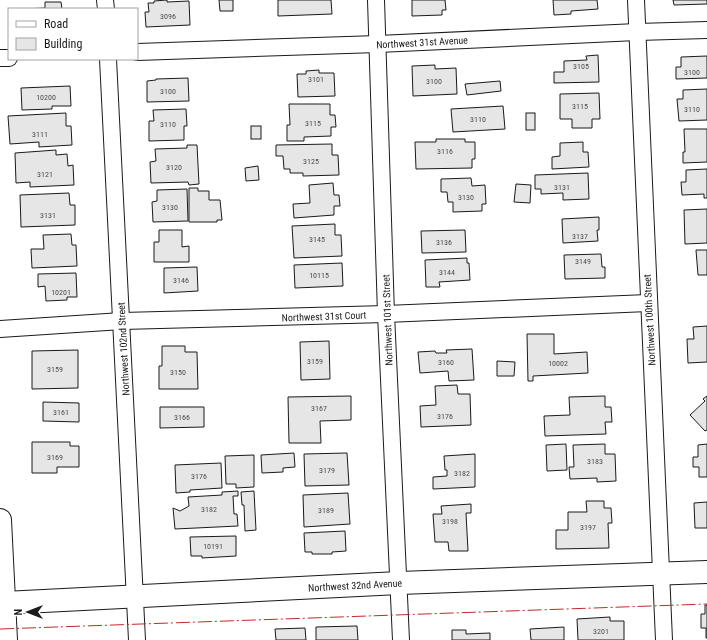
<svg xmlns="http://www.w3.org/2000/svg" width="707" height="640" viewBox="0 0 707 640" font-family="'Roboto Condensed',sans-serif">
<rect width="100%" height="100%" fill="#fff"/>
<g fill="#e6e6e6" stroke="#1a1a1a">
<polygon points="167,0 167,2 189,1 190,25 146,27 145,12 149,12 148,3 154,3 154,1"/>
<polygon points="219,0 233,0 233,11 220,11"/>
<polygon points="278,0 331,0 332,14 278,16"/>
<polygon points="412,0 445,0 446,10 442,10 442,15 412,16"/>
<polygon points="553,0 597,0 598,9 571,11 571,14 554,15"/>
<polygon points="673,0 707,0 707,4 674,5"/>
<polygon points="45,2 61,2 62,9 22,9 45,8"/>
<polygon points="598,55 599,82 554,83 554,72 564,72 564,61 587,60 586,56"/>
<polygon points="707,56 707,78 676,79 676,67 681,67 681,57"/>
<polygon points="435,65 435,69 456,68 457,94 413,96 412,66"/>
<polygon points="319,70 319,73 334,73 335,96 298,97 297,74 306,74 306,71"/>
<polygon points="188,78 189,101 147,102 147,81 156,80 156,79"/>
<polygon points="500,81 501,91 467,95 465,84"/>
<polygon points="70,86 71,106 52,106 52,109 22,110 21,88"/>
<polygon points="707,89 707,120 679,121 677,99 683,99 683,90"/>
<polygon points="599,93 600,119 592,119 592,128 572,128 572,119 560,119 560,94"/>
<polygon points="289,104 330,104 330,115 335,115 336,127 331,127 331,136 304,137 304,141 287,141 287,125 290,125"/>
<polygon points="503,106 505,129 453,132 451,109"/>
<polygon points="186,109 187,126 184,126 184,140 149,141 149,121 154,121 153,110"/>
<polygon points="66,113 66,126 71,126 72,145 39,147 39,142 10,144 8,116"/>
<rect x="526" y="113" width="9" height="17"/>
<rect x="251" y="126" width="10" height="13"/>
<polygon points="684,129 707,129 707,162 683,163 683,152 685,152"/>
<polygon points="436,139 465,139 465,142 475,142 475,159 472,159 472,168 416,169 415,142 436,142"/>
<polygon points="583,142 583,152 588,152 589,167 552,169 552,157 560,156 560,143"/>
<polygon points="332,144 332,155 338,155 339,175 303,176 303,173 290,173 290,169 284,169 283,156 276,156 276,145"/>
<polygon points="187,145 197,145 199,184 189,185 188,182 151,183 150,162 156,161 155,149 187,148"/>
<polygon points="56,150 56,155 67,154 68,166 73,165 74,185 30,187 30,182 16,183 15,153"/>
<polygon points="258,166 259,180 246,181 245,168"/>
<polygon points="707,169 707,198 704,198 704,194 682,195 681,182 686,182 686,170"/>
<polygon points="588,173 589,199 563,200 563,193 541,194 541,189 535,189 535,175"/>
<polygon points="471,178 472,186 485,185 486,204 482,204 482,211 453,212 453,202 448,202 447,192 441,192 441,179"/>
<polygon points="333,183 334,195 339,195 340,206 334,206 334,215 294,218 293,204 310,203 309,185"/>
<polygon points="516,184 531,185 530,203 514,202"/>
<polygon points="189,188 198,188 198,191 209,191 209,200 220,200 222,220 217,220 217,222 189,222"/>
<polygon points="187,189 188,221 153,222 152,202 157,201 157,190"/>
<polygon points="69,193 70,205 75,205 75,225 21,227 20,195"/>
<polygon points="707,209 707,243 685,244 684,210"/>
<polygon points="599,217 599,230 597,230 598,241 563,243 562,219"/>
<polygon points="335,224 335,235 341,235 342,256 294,258 292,226"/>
<polygon points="159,230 182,230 182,247 189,246 189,262 154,262 154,242 159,242"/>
<polygon points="465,230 466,252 422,253 421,231"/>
<polygon points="71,234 72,245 76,245 77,266 32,268 31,249 44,249 43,235"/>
<polygon points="696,250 707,250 707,275 698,275"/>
<polygon points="601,254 602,267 605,267 605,278 565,279 564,255"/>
<polygon points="467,258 467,263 469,263 470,280 439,282 440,287 426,287 425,260"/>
<polygon points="342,263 343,286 295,288 294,265"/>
<polygon points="197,267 198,291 164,293 164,268"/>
<polygon points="76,273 77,297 67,297 67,300 46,301 45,286 38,287 38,274"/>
<polygon points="707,326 707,362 688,363 687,339 694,339 693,327"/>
<polygon points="527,334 554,334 554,354 587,352 588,373 533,376 533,381 528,381"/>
<polygon points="329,341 330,379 301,380 300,342"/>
<polygon points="162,346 185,346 185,352 197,352 198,389 159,389 159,366 162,366"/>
<polygon points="472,349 474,380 449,381 448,371 420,373 418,352 435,351 436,353 447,353 446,350"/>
<polygon points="78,350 78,388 32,389 32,351"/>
<polygon points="497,361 515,362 514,376 497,376"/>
<polygon points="457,385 458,394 470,394 471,425 421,427 420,406 436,405 435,386"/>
<polygon points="351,396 351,420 320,421 321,443 289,443 288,397"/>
<polygon points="605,396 605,407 611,407 612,422 605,422 606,434 545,436 544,416 570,415 569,397"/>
<polygon points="707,396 707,430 705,431 690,415 705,401 703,399"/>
<polygon points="43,402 79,403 79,422 43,421"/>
<polygon points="160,407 204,407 204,427 160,428"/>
<polygon points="32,442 70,442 70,446 79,446 79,467 57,467 57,473 32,473"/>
<polygon points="566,444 567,470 547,471 546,445"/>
<polygon points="605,444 605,454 615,454 616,481 597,482 597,478 570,479 569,467 574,467 573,445"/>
<polygon points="707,444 707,477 699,477 699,467 693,467 693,457 698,457 698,445"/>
<polygon points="294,453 295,467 283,468 283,472 262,473 261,455"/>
<polygon points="347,453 349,485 305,486 304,454"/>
<polygon points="475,454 475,487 433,489 433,477 447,476 447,470 445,470 444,456"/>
<polygon points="254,455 254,487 236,488 236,484 226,484 225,456"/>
<polygon points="221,463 222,488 190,490 190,492 176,493 175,465"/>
<polygon points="238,491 238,496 233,496 234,514 237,514 238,526 175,529 173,508 180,511 189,506 188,497 222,495 222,492"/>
<polygon points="254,491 256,530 245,531 244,505 242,505 241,492"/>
<polygon points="348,493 350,524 304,527 303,495"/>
<polygon points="586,501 604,501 604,508 611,508 612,523 608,523 609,548 556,549 556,530 568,530 568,512 587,512"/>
<polygon points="707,502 707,528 695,528 694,503"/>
<polygon points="471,504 471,513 466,513 468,551 449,551 448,542 435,542 433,514 442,514 441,506"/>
<polygon points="345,531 346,551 332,552 332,554 312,554 312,552 305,552 304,533"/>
<polygon points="236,536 236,556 202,558 202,556 191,556 190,537"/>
<polygon points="705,605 707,605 707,638 706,638 706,628 701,628 701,614 705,614"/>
<polygon points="610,617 610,621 624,621 624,640 578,640 577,619"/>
<polygon points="357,626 358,640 316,640 316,627"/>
<polygon points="564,627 564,640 531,640 530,629"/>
<polygon points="305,628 306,640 276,640 275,629"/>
<polygon points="452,630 466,630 466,634 490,633 490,640 452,640"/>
</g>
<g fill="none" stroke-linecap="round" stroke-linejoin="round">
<defs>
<g id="minor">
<polyline points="105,0 106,9"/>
<polyline points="376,0 386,314 401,640"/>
<polyline points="636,0 664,640"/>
<polyline points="137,52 378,44 637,32 707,30"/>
<polyline points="0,58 9,58"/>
<polyline points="108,59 137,640"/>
<polyline points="0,329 122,321 386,314 648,303"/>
</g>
<polyline id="secondary" points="0,605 4,603 399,583 707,572"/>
<polyline id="primary" points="0,520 6,640"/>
</defs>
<use href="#minor" stroke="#1a1a1a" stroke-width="18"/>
<use href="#secondary" stroke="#1a1a1a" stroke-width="24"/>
<use href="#primary" stroke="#1a1a1a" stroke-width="24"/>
<use href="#minor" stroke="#fff" stroke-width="16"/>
<use href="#secondary" stroke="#fff" stroke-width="22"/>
<use href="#primary" stroke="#fff" stroke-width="22"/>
<polyline stroke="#c62828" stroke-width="1" stroke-dasharray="14 3 2 3" stroke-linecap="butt" points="0,629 707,604"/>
</g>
<g text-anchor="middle" stroke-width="3" stroke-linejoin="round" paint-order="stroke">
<g font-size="8" fill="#4d4d4d">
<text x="168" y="19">3096</text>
<text x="581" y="69">3105</text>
<text x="692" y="75">3100</text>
<text x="316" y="82">3101</text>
<text x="434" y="84">3100</text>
<text x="168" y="94">3100</text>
<text x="46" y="100">10200</text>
<text x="580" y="109">3115</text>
<text x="692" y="112">3110</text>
<text x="478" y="122">3110</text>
<text x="313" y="126">3115</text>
<text x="168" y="127">3110</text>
<text x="40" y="137">3111</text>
<text x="445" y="154">3116</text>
<text x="311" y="164">3125</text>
<text x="174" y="170">3120</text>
<text x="45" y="177">3121</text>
<text x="562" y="190">3131</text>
<text x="466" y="200">3130</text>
<text x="170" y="210">3130</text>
<text x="48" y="218">3131</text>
<text x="580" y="239">3137</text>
<text x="317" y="242">3145</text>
<text x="444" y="245">3136</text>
<text x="583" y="264">3149</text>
<text x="447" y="275">3144</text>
<text x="319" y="278">10115</text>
<text x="181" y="283">3146</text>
<text x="61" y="295">10201</text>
<text x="315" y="364">3159</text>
<text x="446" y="365">3160</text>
<text x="558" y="366">10002</text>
<text x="55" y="372">3159</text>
<text x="178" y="375">3150</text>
<text x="319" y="411">3167</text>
<text x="61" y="415">3161</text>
<text x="445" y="419">3176</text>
<text x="182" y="420">3166</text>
<text x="55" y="460">3169</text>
<text x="595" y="464">3183</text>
<text x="327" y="473">3179</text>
<text x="462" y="476">3182</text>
<text x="199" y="479">3176</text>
<text x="209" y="512">3182</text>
<text x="326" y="513">3189</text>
<text x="450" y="524">3198</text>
<text x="588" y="530">3197</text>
<text x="213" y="549">10191</text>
<text x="601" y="634">3201</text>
</g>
<g font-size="10" fill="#1a1a1a" stroke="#fff">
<text transform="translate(422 42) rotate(-3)" y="4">Northwest 31st Avenue</text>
<text transform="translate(324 316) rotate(-2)" y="4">Northwest 31st Court</text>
<text transform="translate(387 320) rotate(-92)" y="4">Northwest 101st Street</text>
<text transform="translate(649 320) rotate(-93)" y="4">Northwest 100th Street</text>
<text transform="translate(123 349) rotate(-93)" y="4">Northwest 102nd Street</text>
<text transform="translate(355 585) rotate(-3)" y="4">Northwest 32nd Avenue</text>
</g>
</g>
<rect x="8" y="8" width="130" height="52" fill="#ffffff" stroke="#a3a3a3"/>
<rect x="16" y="21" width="20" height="6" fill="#ffffff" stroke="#a3a3a3"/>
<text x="44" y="28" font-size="12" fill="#1a1a1a">Road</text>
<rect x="16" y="38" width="20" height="12" fill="#e6e6e6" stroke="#a3a3a3"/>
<text x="44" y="48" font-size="12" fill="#1a1a1a">Building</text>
<g transform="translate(28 612) rotate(270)" stroke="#ffffff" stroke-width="3" paint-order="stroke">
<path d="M0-3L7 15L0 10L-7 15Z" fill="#1a1a1a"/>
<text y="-6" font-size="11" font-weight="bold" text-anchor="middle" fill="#1a1a1a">N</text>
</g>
</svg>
